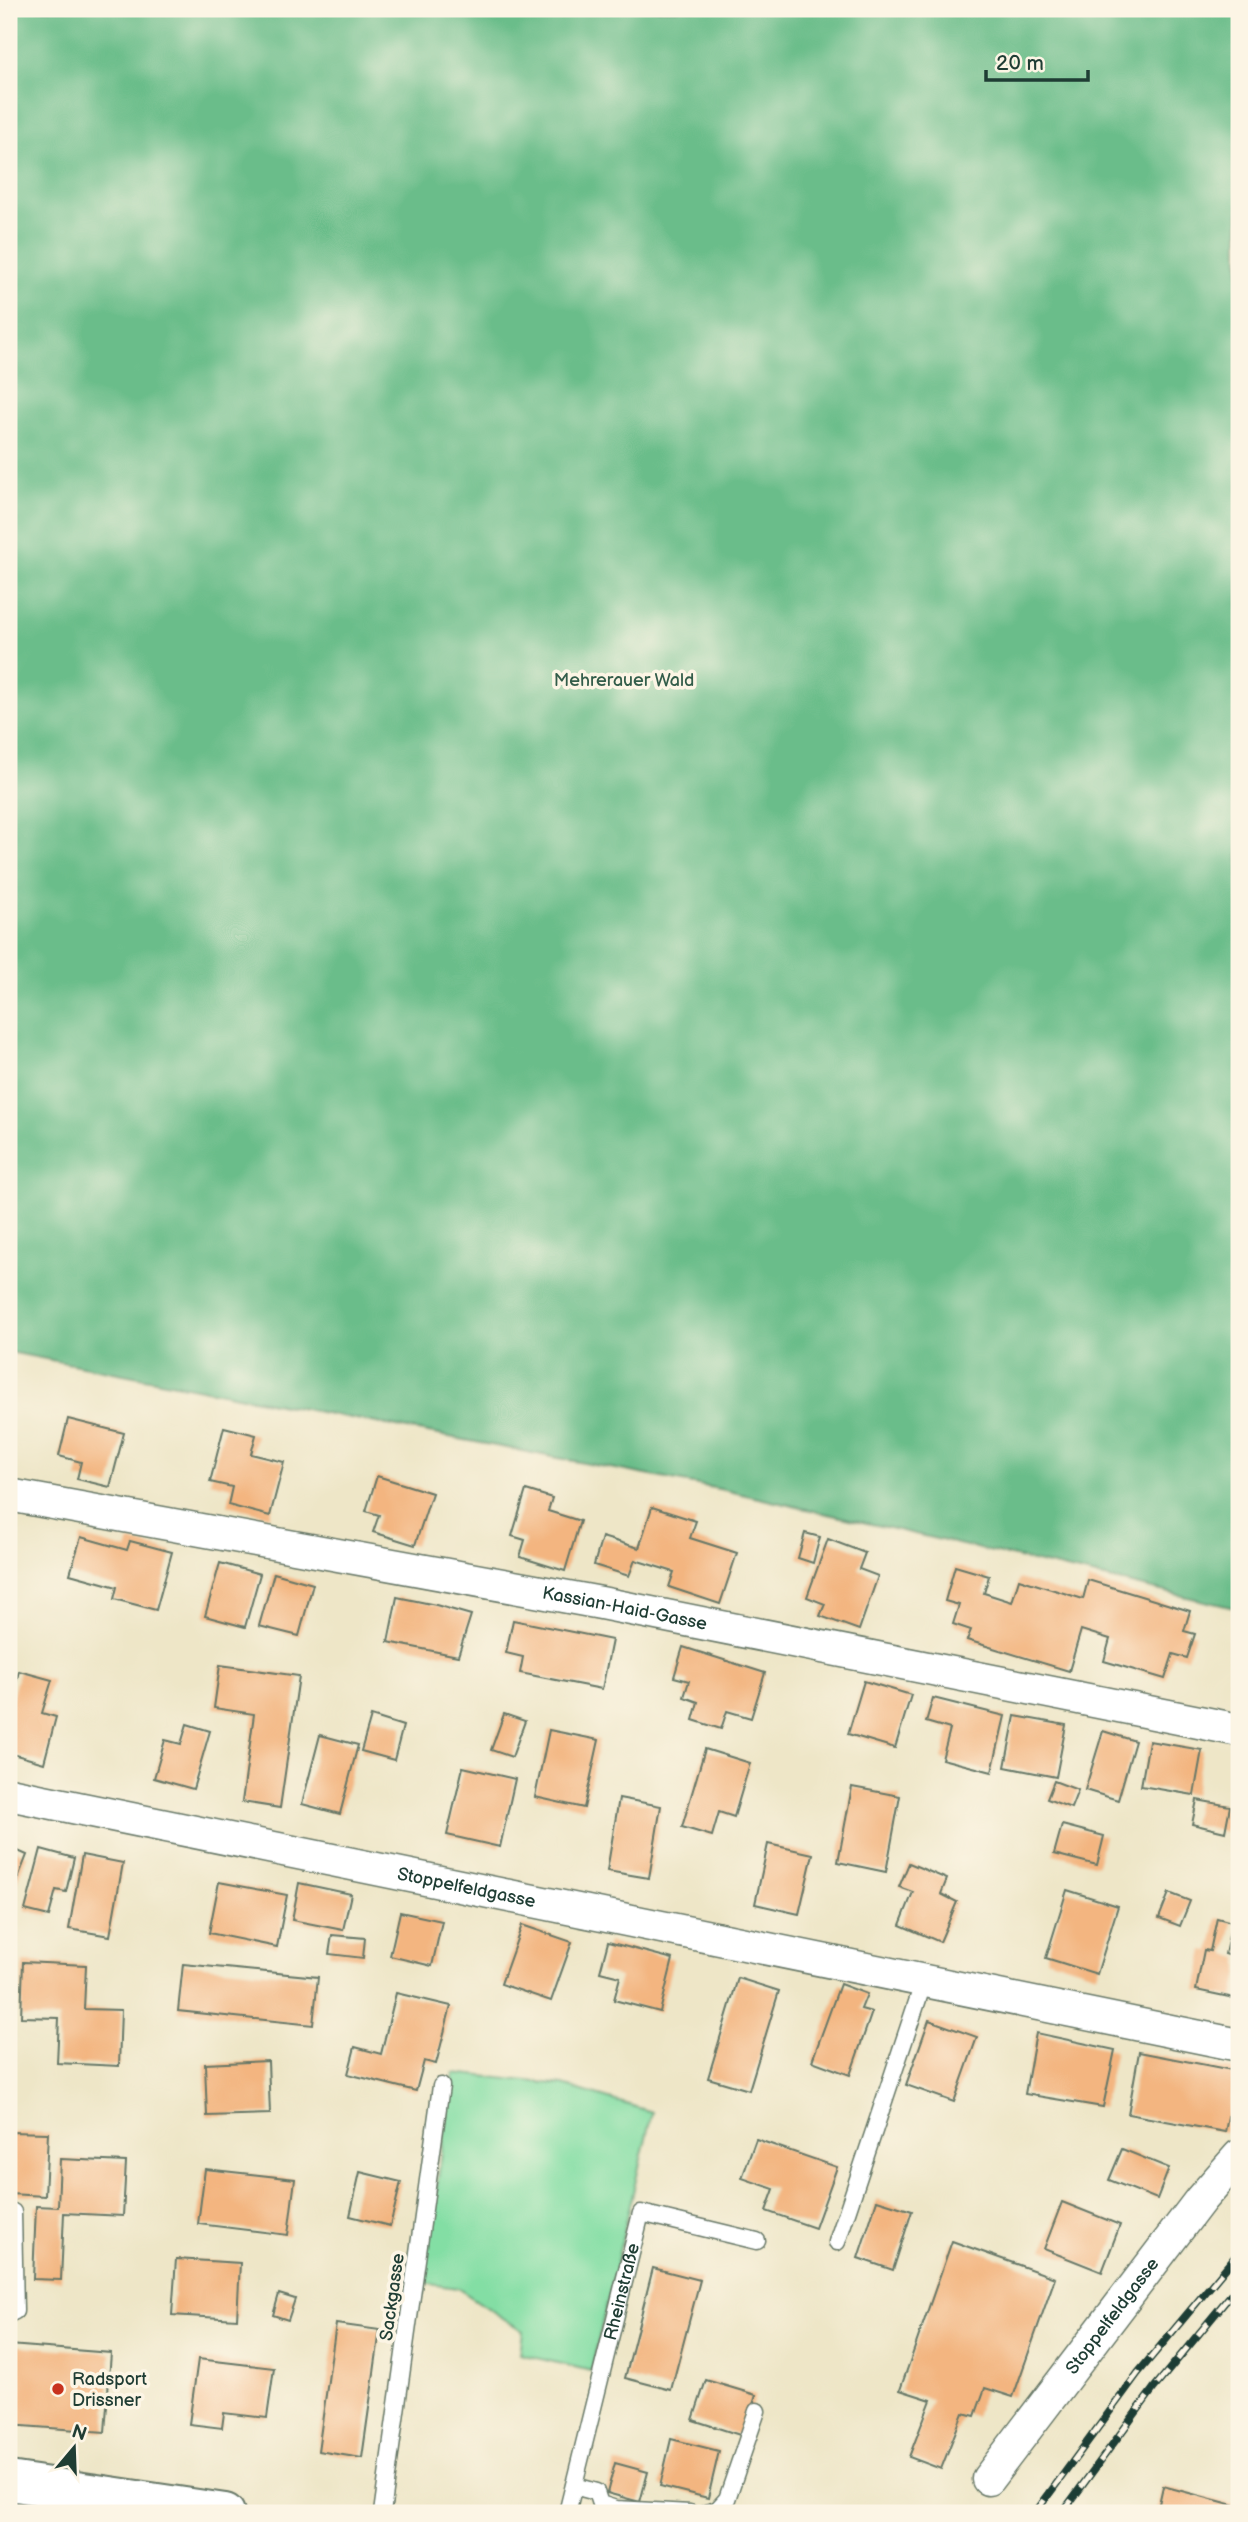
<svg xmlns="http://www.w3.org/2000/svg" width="1248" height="2522" viewBox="0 0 1248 2522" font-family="'Balsamiq Sans',sans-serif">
<rect width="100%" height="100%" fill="#fcf5e5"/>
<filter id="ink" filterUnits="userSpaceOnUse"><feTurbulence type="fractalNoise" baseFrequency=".0143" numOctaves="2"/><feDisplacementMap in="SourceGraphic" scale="14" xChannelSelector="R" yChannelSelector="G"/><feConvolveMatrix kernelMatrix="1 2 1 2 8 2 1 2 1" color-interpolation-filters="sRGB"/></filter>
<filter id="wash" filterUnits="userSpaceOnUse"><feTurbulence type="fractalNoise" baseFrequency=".00686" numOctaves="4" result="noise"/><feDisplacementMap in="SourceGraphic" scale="28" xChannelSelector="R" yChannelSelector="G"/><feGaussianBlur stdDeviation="1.57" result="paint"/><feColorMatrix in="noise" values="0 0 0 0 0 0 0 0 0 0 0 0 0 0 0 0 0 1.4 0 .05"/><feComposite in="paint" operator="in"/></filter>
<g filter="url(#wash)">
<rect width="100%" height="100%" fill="#eee6c7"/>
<polygon fill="#83dea4" stroke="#518e6c" stroke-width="2" points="454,2073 563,2085 652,2112 591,2371 520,2354 523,2331 457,2288 422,2283"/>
<polygon fill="#6abd8a" stroke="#447d5f" stroke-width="2" points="9,9 1239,9 1239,1609 724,1490 9,1352"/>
<g id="blocks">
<g fill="#f3b580">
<polygon points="68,1419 124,1433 110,1487 77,1479 81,1462 59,1456"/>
<polygon points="224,1427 256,1435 251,1454 284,1462 270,1516 228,1505 232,1487 210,1482"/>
<polygon points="377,1476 432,1493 415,1545 373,1532 379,1515 366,1511"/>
<polygon points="526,1490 552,1498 548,1511 580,1521 565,1571 520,1557 525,1540 512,1536"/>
<polygon points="652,1507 696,1521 690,1538 737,1553 720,1604 669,1587 674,1572 635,1560 629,1576 594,1565 602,1537 639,1548"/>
<polygon points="805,1533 820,1537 813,1563 798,1558"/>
<polygon points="81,1537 127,1550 130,1541 172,1552 156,1610 114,1599 117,1587 70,1574"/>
<polygon points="828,1539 865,1553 859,1569 878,1576 859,1630 820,1616 825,1604 807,1597"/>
<polygon points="220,1563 260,1574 245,1627 205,1616"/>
<polygon points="955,1566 989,1576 984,1593 1012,1602 1019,1579 1083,1599 1088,1580 1190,1611 1184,1631 1195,1634 1187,1658 1173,1654 1165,1679 1104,1661 1110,1639 1081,1630 1069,1671 967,1640 971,1630 953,1624 959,1605 945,1601"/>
<polygon points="274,1573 313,1584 299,1636 259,1626"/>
<polygon points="397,1597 436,1605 471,1615 458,1656 388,1642"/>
<polygon points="513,1620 612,1640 602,1689 520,1673 523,1657 506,1653"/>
<polygon points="683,1647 765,1673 751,1718 727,1711 721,1729 693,1720 698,1702 684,1697 689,1681 674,1677"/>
<polygon points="220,1665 299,1676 280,1808 242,1802 254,1714 214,1708"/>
<polygon points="19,1671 52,1680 42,1713 56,1717 44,1763 9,1753 9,1709"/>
<polygon points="864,1681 911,1695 895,1748 848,1734"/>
<polygon points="933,1698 1005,1716 992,1772 942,1759 950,1729 926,1722"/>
<polygon points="504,1714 525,1721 512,1757 491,1750"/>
<polygon points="371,1716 403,1726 394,1760 361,1751"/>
<polygon points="1015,1716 1066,1725 1056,1777 1005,1767"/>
<polygon points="187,1724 210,1731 193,1789 154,1778 165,1740 181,1744"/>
<polygon points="549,1730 599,1740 584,1808 535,1797"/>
<polygon points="1103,1731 1135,1741 1118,1800 1085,1790"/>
<polygon points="320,1735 358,1745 340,1814 302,1804"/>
<polygon points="1149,1741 1202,1750 1194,1795 1141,1786"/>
<polygon points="705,1749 750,1763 734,1817 719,1812 712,1836 682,1827"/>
<polygon points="463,1767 515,1779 500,1847 447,1835"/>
<polygon points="1054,1781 1078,1790 1071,1808 1047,1799"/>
<polygon points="852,1787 900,1796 886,1872 838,1862"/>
<polygon points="619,1798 661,1806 649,1878 607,1871"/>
<polygon points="1197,1800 1230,1806 1225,1832 1192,1824"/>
<polygon points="1062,1825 1104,1836 1097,1865 1054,1854"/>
<polygon points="768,1844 813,1854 799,1914 755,1904"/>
<polygon points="9,1847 27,1855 9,1901"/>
<polygon points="41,1849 74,1858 66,1892 56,1890 49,1916 25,1910"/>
<polygon points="82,1855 123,1863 110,1936 69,1929"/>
<polygon points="909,1863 947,1879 941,1894 957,1902 940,1942 900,1925 913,1892 899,1887"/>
<polygon points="219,1882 287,1895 277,1947 209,1933"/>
<polygon points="299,1883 351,1894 343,1930 292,1920"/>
<polygon points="1067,1890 1118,1906 1097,1974 1046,1958"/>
<polygon points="1169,1893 1190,1901 1180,1926 1159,1918"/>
<polygon points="400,1912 442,1921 432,1966 390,1956"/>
<polygon points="1217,1918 1232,1922 1225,1954 1239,1958 1239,1972 1234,1998 1196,1990 1204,1950 1210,1951"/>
<polygon points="522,1925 572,1942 551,2001 501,1984"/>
<polygon points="332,1935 365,1938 363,1958 329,1954"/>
<polygon points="608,1942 673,1959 660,2012 614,2000 620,1977 600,1972"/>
<polygon points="23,1962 86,1965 84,2009 121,2010 119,2066 57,2063 59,2018 21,2017"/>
<polygon points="183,1964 318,1977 313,2025 178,2011"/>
<polygon points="738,1978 779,1991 749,2090 708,2078"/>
<polygon points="840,1984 867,1994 861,2009 872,2012 850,2075 812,2061"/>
<polygon points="396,1993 451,2006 436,2064 424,2061 416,2091 348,2074 355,2047 381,2054"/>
<polygon points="929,2020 977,2037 954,2102 906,2085"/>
<polygon points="1036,2033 1115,2050 1103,2107 1025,2094"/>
<polygon points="1139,2052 1237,2071 1225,2132 1128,2114"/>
<polygon points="268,2061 270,2114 207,2116 205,2064"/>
<polygon points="9,2132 48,2133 45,2196 9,2194"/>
<polygon points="756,2139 837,2167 815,2228 766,2211 774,2189 742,2178"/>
<polygon points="1122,2149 1169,2168 1157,2199 1109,2180"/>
<polygon points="60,2159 126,2162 123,2216 64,2213 61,2280 33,2279 36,2206 58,2207"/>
<polygon points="205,2169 295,2179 288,2235 198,2224"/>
<polygon points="360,2172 401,2182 390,2226 350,2216"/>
<polygon points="877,2200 912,2211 893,2270 858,2258"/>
<polygon points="1062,2202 1120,2225 1102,2272 1044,2249"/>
<polygon points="952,2241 1055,2278 1013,2397 985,2388 975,2416 963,2413 941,2469 909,2457 931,2400 900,2390"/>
<polygon points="176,2259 240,2263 237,2319 172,2315"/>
<polygon points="653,2268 700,2280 671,2390 625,2378"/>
<polygon points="279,2294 295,2299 288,2320 273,2315"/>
<polygon points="336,2324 380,2330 362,2458 318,2451"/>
<polygon points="9,2345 111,2353 105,2432 9,2425"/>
<polygon points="198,2359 274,2368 267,2418 224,2413 222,2428 189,2424"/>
<polygon points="706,2380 756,2395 743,2436 693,2420"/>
<polygon points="671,2439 719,2451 708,2498 660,2486"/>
<polygon points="615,2463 648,2472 640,2502 607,2493"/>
<polygon points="1163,2486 1234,2505 1232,2513 1157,2513"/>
</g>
</g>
</g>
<g filter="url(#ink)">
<use href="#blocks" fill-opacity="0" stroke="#677867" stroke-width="2"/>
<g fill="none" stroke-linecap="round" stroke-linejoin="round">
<defs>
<g id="service">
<polyline points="837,2242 924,1981"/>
<polyline points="9,2314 15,2311 13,2212"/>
<polyline points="574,2486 596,2492 600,2504 616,2509 690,2513"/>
<polyline points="382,2513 441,2086"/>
<path id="s1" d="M567 2513 641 2213 757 2241"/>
<polyline points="706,2513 717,2510 727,2499 757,2411"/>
</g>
<g id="minor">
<path id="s2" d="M9 1495 601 1603 1239 1730"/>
<path id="s3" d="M9 1794 1239 2045"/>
<path id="s4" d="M988 2479 1201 2199 1239 2156"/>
</g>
<polyline id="primary" points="9,2481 225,2513"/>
</defs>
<use href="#service" stroke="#677867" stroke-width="19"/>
<use href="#minor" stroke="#677867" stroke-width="35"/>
<use href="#primary" stroke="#677867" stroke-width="42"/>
<use href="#service" stroke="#fff" stroke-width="16"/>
<use href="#minor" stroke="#fff" stroke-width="32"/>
<use href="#primary" stroke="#fff" stroke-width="38"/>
<defs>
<g id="rail">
<polyline points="1035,2513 1138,2373 1239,2252"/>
<polyline points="1062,2513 1154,2388 1239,2285"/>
</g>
</defs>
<use href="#rail" stroke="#1f3d34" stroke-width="8"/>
<use href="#rail" stroke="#fcf5e5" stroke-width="5" stroke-dasharray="16" stroke-linecap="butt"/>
</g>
</g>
<circle fill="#c8321e" stroke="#fcf5e5" stroke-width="2.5" cx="58" cy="2389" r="7"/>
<g text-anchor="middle" stroke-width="7" stroke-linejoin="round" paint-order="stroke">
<g font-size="18" fill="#335d4a" stroke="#fcf5e5">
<text x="624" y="686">Mehrerauer Wald</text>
</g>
<g font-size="18" fill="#1f3d34" stroke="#fcf5e5">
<text dy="6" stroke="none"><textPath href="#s2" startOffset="626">Kassian-Haid-Gasse</textPath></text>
<text dy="6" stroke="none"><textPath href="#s3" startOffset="467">Stoppelfeldgasse</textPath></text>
<text dy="6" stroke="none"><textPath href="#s1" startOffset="228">Rheinstraße</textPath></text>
<text transform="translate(392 2297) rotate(-82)" y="6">Sackgasse</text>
<text dy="6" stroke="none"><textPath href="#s4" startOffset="205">Stoppelfeldgasse</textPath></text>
</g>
<g font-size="18" fill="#1f3d34" stroke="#fcf5e5" text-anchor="start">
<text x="72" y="2385">Radsport<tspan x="72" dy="21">Drissner</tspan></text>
</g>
</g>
<rect width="1248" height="2522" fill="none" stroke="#fcf5e5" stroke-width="35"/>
<g transform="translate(74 2448) rotate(19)" stroke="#fcf5e5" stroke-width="5" paint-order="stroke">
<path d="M0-5L12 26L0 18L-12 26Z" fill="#1f3d34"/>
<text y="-10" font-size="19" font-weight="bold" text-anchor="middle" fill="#1f3d34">N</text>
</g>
<path d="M986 70v10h102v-10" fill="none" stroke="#1f3d34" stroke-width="3.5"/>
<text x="996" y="70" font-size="21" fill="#1f3d34" stroke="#fcf5e5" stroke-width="5" paint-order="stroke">20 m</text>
</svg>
